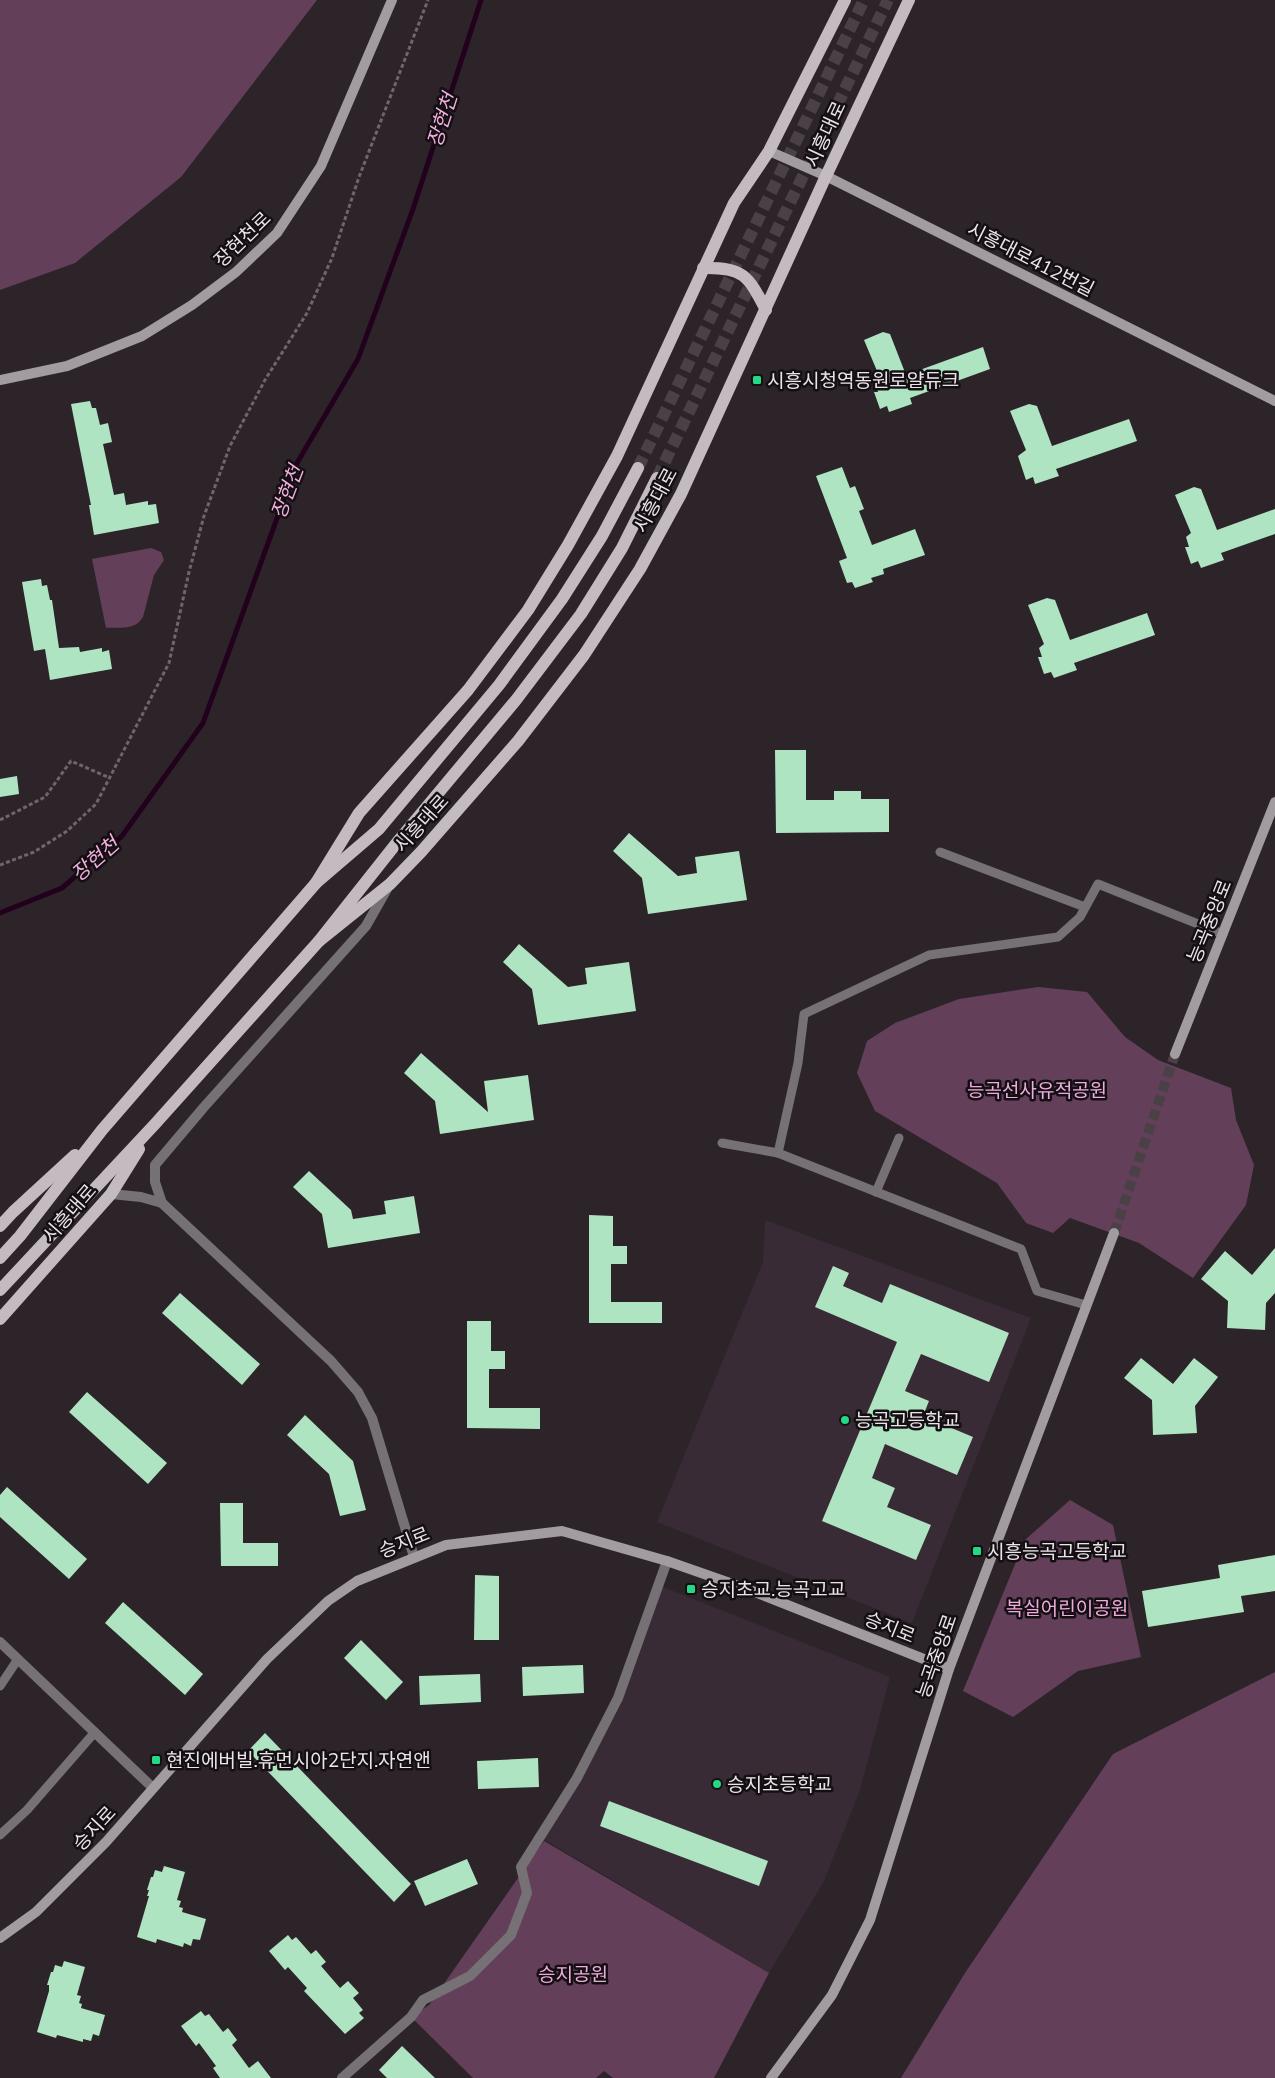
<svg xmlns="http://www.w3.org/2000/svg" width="1275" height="2078" viewBox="0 0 1275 2078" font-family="Mulish,'Noto Sans KR',sans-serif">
<rect width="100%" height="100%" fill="#2d242a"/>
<g fill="#392b35">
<polygon points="765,1220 1031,1318 912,1623 657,1522 763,1262"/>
<polygon points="658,1585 890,1677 860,1790 824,1881 769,1973 540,1837 618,1698"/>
</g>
<g fill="#643f5a">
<polygon points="0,0 317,0 181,177 75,263 0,290"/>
<path d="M151 548 161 552 164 560 154 575 143 617C135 631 119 627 106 628L92 559Z"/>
<polygon points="1038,987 1087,992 1125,1037 1158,1060 1231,1088 1236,1120 1254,1165 1246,1205 1193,1278 1139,1243 1070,1218 1053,1233 1026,1223 997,1183 875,1111 857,1073 867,1041 895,1023 959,999"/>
<polygon points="1070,1500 1113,1525 1141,1657 1078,1671 1013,1717 963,1691 1025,1540"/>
<polygon points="1275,1672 1275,2078 901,2078 965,1973 1113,1754"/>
<polygon points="544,1841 769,1973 714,2078 613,2078 604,2071 596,2078 473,2078 411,2017 429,2005"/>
</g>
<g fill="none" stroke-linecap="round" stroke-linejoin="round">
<polyline stroke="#22011c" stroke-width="5" points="0,913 62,888 122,836 203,723 297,463 358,359 413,209 481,0"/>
</g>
<g fill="#afe4c2">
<polygon points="883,332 890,334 906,375 983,347 990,369 910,398 912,404 889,412 887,406 880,409 874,392 878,392 875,382 880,378 864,340"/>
<polygon points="90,401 92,408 96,408 100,425 108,423 112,442 103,444 114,495 124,493 126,505 148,501 148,505 156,504 159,523 94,535 89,505 91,505 71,404"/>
<polygon points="1029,404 1037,406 1052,446 1129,419 1137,441 1056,469 1059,476 1035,484 1033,477 1026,480 1018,456 1026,450 1010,411"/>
<polygon points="842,467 850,488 855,486 864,509 859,511 872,545 915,529 925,555 883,569 884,574 871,578 873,582 855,588 852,582 847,583 839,561 847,558 816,476"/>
<polygon points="1194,487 1201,489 1217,530 1275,509 1275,534 1221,553 1224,560 1201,568 1198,561 1191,564 1185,547 1189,547 1186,537 1191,533 1175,495"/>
<polygon points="41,579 42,586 47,585 50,600 52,600 59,648 79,647 80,652 102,648 102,652 109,650 112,669 50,680 45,649 34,651 22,582"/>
<polygon points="1047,598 1055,600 1070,640 1147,613 1155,635 1074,663 1077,670 1054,678 1051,672 1044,674 1038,657 1042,657 1039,648 1044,644 1028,605"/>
<polygon points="775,750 806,750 806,800 834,800 834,791 861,791 861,799 889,799 889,832 776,833"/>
<polygon points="17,776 19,794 0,797 0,779"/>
<polygon points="629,833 678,876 697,873 695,857 739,851 747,900 648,914 642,878 613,851"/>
<polygon points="519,944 568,987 587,984 585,968 629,962 636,1011 538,1025 532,989 503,962"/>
<polygon points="421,1053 488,1112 484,1081 528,1075 534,1120 440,1134 435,1101 404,1073"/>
<polygon points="309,1171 351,1210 353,1219 386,1214 384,1201 414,1196 420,1233 328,1248 322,1214 293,1187"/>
<polygon points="589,1215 613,1216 613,1246 627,1246 627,1264 611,1264 611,1302 662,1302 662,1323 589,1323"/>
<polygon points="1275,1248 1275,1293 1266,1303 1265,1330 1227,1328 1228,1301 1201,1279 1225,1251 1252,1275"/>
<polygon points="833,1266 849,1273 843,1286 882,1303 890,1284 1009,1333 989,1382 921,1354 905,1391 929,1401 923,1416 973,1437 957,1475 885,1444 872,1478 895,1488 887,1507 931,1525 916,1560 822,1521 897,1342 815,1307"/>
<polygon points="180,1293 260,1364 242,1385 162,1313"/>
<polygon points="467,1321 491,1321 491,1351 505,1351 505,1369 489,1369 489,1408 540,1408 540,1429 467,1428"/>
<polygon points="1141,1358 1173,1384 1194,1358 1218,1377 1195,1406 1197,1433 1153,1435 1152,1400 1124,1378"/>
<polygon points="87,1392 167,1463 148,1484 69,1412"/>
<polygon points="305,1415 353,1461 366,1510 340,1516 329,1474 287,1435"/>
<polygon points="7,1487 87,1559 69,1579 0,1517 0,1495"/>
<polygon points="220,1503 243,1503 243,1543 278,1543 278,1566 221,1566"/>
<polygon points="1275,1555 1275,1591 1241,1596 1244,1612 1148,1627 1142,1591 1220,1578 1218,1565"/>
<polygon points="475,1575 499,1576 499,1640 474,1640"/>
<polygon points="123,1602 203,1674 185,1695 105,1623"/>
<polygon points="361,1640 403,1682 386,1700 344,1658"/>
<polygon points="583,1665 584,1693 523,1696 522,1667"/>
<polygon points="480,1674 481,1702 420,1705 419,1676"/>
<polygon points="265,1733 411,1884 394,1902 248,1751"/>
<polygon points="538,1758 539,1787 478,1789 477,1761"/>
<polygon points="609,1801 768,1861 759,1886 600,1826"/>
<polygon points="467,1859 478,1884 425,1906 414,1881"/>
<polygon points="164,1866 185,1872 177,1900 181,1901 179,1907 183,1908 182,1912 206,1919 200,1940 193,1939 191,1946 184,1943 183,1947 157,1939 156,1943 137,1937 149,1896 147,1896 149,1890 147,1890 151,1877 153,1877 155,1870 162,1872"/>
<polygon points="288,1935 292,1940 296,1937 311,1954 316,1950 326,1962 321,1966 340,1988 348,1981 359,1993 353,1998 363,2010 359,2013 364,2018 345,2034 304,1991 307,1988 288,1967 285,1970 269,1951"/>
<polygon points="64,1961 85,1967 77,1995 81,1996 79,2003 82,2004 81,2008 105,2015 99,2036 93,2034 91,2041 83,2039 83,2042 57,2035 56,2038 37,2032 49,1991 49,1985 47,1985 51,1972 53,1972 55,1965 62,1967"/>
<polygon points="201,2011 205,2016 209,2014 223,2032 228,2028 237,2040 232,2045 249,2068 258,2061 271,2078 220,2078 213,2068 216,2066 199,2043 196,2046 181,2026"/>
<polygon points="402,2046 435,2078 387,2078 379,2070"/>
</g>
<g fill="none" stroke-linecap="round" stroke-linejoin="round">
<polyline stroke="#494146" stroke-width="10" stroke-dasharray="10 5" stroke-linecap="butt" points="1114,1233 1175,1054"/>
<g stroke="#494146" stroke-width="12" stroke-dasharray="12 6" stroke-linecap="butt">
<polyline points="638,468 864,0"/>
<polyline points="657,478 888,0"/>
</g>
<g stroke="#6e666b" stroke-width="3" stroke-dasharray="4 2.5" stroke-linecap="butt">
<polyline points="0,820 45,797 71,761 110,778"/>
<polyline points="0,865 34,852 67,831 96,804 169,663 189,572 204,516 230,446 265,380 307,313 332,258 359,177 428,0"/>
</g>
<g stroke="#757174" stroke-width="9">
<polyline points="940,852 1085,907"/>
<polyline points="722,1143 778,1153 1021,1249 1037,1291 1086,1305"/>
<polyline points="778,1153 798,1063 804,1014 929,955 1058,937 1080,917 1098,884 1223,934"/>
<polyline points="876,1192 899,1138"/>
<polyline points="0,1686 18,1659"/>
<polyline points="0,1835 27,1810 95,1732"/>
</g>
<g stroke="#757174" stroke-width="10">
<polyline points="111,1194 141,1197 162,1203 155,1182 155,1165 204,1107 366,926 387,889"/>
<polyline points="162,1203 331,1361 358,1392 372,1418 414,1557"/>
<polyline points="0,1642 153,1788"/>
<polyline points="342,2078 411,2017 423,2000 470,1976 511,1935 527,1893 521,1867 577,1778 618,1698 667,1561"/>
</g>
<g stroke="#a29ba0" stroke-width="10">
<polyline points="769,151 826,176 1275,401"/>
<polyline points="0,380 67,366 142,336 192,305 236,272 277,233 321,166 392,0"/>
<polyline points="1175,1054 1275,802"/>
<polyline points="0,1938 36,1912 106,1842 267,1659 328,1601 357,1581 446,1545 562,1531 667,1561 747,1589 949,1669"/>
<polyline points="771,2078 832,1995 870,1920 949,1669 1114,1233"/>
</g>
<g stroke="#c4bbc1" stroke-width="12">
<path d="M703 268C744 267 748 276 766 310"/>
<polyline points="316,883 359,813 468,690 528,610 568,545 617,456 734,203 769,151 845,0"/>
<polyline points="319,941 390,884 421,852 518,741 584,655 640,569 681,494 826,176 909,0"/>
<polyline points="0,1226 13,1212 75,1155"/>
<polyline points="0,1258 20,1236 102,1130 316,883 379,829 499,685 562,599 602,536 638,468"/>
<polyline points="0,1290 155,1124 319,941 399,840 516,700 581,614 622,548 657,478"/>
<polyline points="0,1319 111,1194 139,1149"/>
</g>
</g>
<g fill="#24d886" stroke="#130f12" stroke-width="2">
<rect x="752" y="375" width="10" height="10" rx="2.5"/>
<circle cx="845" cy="1420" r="5"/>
<rect x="972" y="1546" width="10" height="10" rx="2.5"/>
<rect x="686" y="1584" width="10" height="10" rx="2.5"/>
<rect x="151" y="1755" width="10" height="10" rx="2.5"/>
<circle cx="717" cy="1784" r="5"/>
</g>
<g text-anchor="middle" stroke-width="5" stroke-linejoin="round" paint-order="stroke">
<g font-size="19" fill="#eae4e8" stroke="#130f12">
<text transform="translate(825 134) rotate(-65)" y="7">시흥대로</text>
<text transform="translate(242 239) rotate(-44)" y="7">장현천로</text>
<text transform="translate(1031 259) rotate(27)" y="7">시흥대로412번길</text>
<text transform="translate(655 500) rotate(-62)" y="7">시흥대로</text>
<text transform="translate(421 823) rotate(-48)" y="7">시흥대로</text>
<text transform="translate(1209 921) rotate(-68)" y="7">능곡중앙로</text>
<text transform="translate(69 1213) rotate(-49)" y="7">시흥대로</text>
<text transform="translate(404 1542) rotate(-22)" y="7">승지로</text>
<text transform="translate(890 1627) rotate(22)" y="7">승지로</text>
<text transform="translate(936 1656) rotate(-71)" y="7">능곡중앙로</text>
<text transform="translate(94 1828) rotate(-47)" y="7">승지로</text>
</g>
<g font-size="19" fill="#eae4e8" stroke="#130f12" text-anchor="start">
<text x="767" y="387">시흥시청역동원로얄듀크</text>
<text x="855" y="1427">능곡고등학교</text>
<text x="987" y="1558">시흥능곡고등학교</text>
<text x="701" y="1596">승지초교.능곡고교</text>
<text x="166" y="1767">현진에버빌.휴먼시아2단지.자연앤</text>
<text x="727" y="1791">승지초등학교</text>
</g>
<g font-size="19" fill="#efabdd" stroke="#130f12">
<text x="1037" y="1097">능곡선사유적공원</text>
<text x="1067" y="1615">복실어린이공원</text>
<text x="573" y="1981">승지공원</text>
</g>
<g font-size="20" font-style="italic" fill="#f4afe1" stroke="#130f12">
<text transform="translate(442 120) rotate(-72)" y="7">장현천</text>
<text transform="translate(287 492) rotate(-69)" y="7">장현천</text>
<text transform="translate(95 859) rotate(-41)" y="7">장현천</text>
</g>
</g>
</svg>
